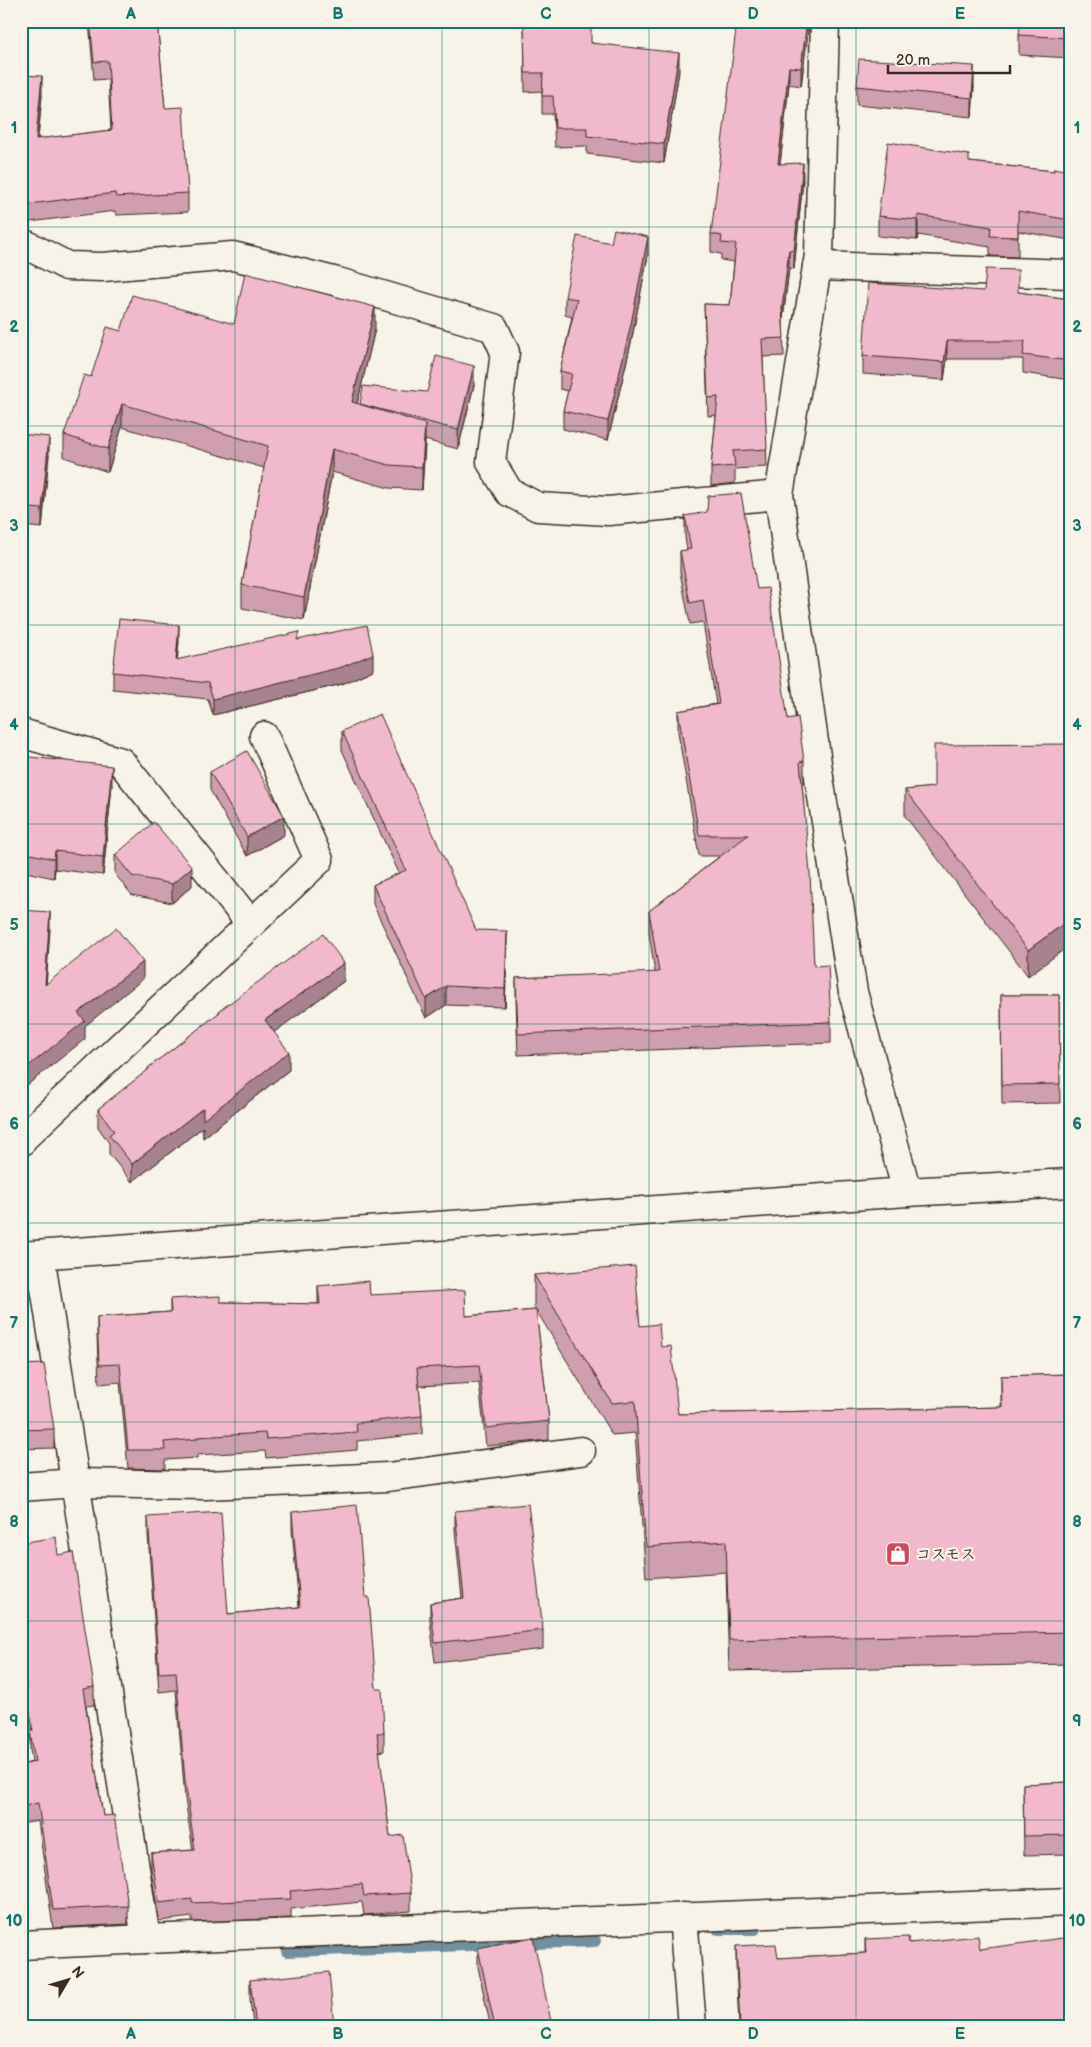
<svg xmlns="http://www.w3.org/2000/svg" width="1091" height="2047" viewBox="0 0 1091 2047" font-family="'Balsamiq Sans','Klee One',sans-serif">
<rect width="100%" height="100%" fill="#f7f3e8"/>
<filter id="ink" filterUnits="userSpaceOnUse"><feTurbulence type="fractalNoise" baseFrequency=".02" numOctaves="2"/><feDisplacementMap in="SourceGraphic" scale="10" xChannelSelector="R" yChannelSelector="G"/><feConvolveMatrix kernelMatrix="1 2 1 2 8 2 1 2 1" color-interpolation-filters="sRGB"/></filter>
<g filter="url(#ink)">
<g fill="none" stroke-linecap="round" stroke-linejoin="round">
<g stroke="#7090a0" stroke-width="12">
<polyline points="718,1929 755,1929"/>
<polyline points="287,1951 595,1941"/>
</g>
<defs>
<g id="street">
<polyline points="825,21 819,255 779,495 820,784 853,992 907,1192"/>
<polyline points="21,242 67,266 103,267 233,256 338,282 494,328 505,352 491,462 509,492 538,507 608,511 779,495"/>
<polyline points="817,266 1070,274"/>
<polyline points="21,733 121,762 251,924"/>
<polyline points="21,1142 22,1139 319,860 264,736"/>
<polyline points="40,1255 146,1939"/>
<polyline points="21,1487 75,1483 206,1485 388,1477 581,1451"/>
<polyline points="683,1917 692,2026"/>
<polyline points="21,1945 146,1939 1070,1902"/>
</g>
<polyline id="secondary" points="21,1256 907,1192 1070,1183"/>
</defs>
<use href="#street" stroke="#3b2a1e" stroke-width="31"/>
<use href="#secondary" stroke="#3b2a1e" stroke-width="31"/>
<use href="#street" stroke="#f7f3e8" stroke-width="28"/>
<use href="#secondary" stroke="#f7f3e8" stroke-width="28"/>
</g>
<g fill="#d09faf" stroke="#3b2a1e">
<polygon points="89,21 157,21 165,108 188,193 188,212 116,215 115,211 30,222 30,227 21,227 21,75 42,95 38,139 111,130 108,79 94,80"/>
<polygon points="524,21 679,71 664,163 587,154 587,146 555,147 553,114 542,114 542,91 525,92"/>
<polygon points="808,21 808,32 801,86 789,84 780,164 803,180 794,269 789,268 783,320 784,356 763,357 767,467 735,469 735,483 711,486 711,468 716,415 708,416 704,304 730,305 734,262 721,260 721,254 711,252 711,234"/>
<polygon points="1070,21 1070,58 1019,55 1019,35"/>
<polygon points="974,85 972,117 857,105 857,86"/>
<polygon points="969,162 1054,171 1070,171 1070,240 1018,231 1018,257 990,256 990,247 918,235 917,240 878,236 878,216"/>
<polygon points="648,255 631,343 608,440 563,429 563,411 568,391 560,389 560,371 572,317 565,315 565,297"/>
<polygon points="984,291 1018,292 1070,299 1070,380 1023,373 1023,359 947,359 944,380 863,374 863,356"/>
<polygon points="234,324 375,329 357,404 360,405 474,385 458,449 425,440 422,490 389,488 332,472 304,620 242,608 242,585 264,468 122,427 108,472 64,457 64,435 91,377 121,331"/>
<polygon points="21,434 49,455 42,528 21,526"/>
<polygon points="685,516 757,589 788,719 804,761 804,783 802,783 814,966 831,1022 831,1043 518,1055 516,1000 516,978 655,973 649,933 649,911 720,856 699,856 678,732 678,711 716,704 703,622 690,624 680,572 680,551 687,550 685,537"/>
<polygon points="299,640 373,670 342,684 213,715 208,699 113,689 113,672 179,641 177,660"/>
<polygon points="342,731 476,930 507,949 505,1007 446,1005 426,1018 373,904 373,885 399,873 342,750"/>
<polygon points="1070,744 1028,976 905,816 905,790 934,787"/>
<polygon points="21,756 112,785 103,875 55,869 54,878 21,871"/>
<polygon points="210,772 284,835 247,856 210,790"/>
<polygon points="115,855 192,886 172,903 132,895 115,874"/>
<polygon points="344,981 274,1032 289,1070 203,1138 203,1127 132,1182 109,1154 109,1143 98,1127 98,1109 148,1070 148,1068 219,1013 219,1011"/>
<polygon points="1001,995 1059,995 1060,1103 1002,1104"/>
<polygon points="534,1275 640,1326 661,1347 678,1414 1001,1407 1001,1376 1070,1374 1070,1664 729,1671 726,1572 646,1578 635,1433 612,1435 536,1310 549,1421 549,1440 486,1446 479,1383 419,1386 422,1416 422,1434 357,1441 357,1450 266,1458 265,1451 197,1455 197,1458 165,1460 165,1469 128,1468 120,1382 99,1384 97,1336 97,1317 170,1312 170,1299 220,1302 318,1304 318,1286 370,1295 466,1316 536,1310 534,1307"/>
<polygon points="21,1365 54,1429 54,1448 21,1449"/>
<polygon points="455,1511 543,1630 543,1649 435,1662 430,1621 430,1603 462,1598 455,1530"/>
<polygon points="292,1512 365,1597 376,1689 384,1733 384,1751 379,1752 390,1837 411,1893 411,1911 364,1915 362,1902 291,1909 291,1918 192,1922 192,1917 159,1921 151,1871 151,1853 193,1850 185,1799 176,1690 159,1692 148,1535 148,1517 228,1614 299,1607 292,1530"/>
<polygon points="21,1543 58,1555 94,1687 94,1705 86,1706 103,1816 128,1906 128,1924 53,1928 38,1821 21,1824 21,1765 32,1762 30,1749 30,1731 23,1686 21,1686"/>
<polygon points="1070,1782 1070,1854 1024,1855 1023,1784"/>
<polygon points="865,1939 980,1949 1070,2026 739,2026 736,1965 736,1946 778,1958 865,1953"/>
<polygon points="478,1948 552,2026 490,2024 478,1967"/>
<polygon points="250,1980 334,2026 253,2026 250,1999"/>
</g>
<g fill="#a9828f" stroke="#3b2a1e">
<polygon points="807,21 808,21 808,32 801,86 801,68"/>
<polygon points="679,53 679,71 664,163 664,144"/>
<polygon points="974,66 974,85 972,117 972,98"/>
<polygon points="789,67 789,84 778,182 778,164"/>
<polygon points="42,76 42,95 36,158 36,139"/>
<polygon points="803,163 803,180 794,269 794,251"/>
<polygon points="918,215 918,235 917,240 917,220"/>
<polygon points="648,237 648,255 631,343 608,440 608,421"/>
<polygon points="789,250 789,268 782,326 782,308"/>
<polygon points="375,307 375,329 352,425 352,402"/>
<polygon points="947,341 947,359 944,380 944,362"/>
<polygon points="474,366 474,385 458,449 458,430"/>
<polygon points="122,404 122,427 108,472 108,449"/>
<polygon points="425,424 425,446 422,490 422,467"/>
<polygon points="49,437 49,455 42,528 42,509"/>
<polygon points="332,449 332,472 304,620 304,597"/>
<polygon points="179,625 179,641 176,676 176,660"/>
<polygon points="373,654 373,670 342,684 213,715 213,699"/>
<polygon points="112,766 112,785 103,875 103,857"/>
<polygon points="284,816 284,835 247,856 247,837"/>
<polygon points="55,851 55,869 54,878 54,859"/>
<polygon points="192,867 192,886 172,903 172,884"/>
<polygon points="50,912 50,930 45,1003 45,985"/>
<polygon points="1070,919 1070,945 1028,976 1028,950"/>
<polygon points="507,931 507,949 505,1007 505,989"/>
<polygon points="143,962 143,979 85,1026 85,1039 21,1090 21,1072 78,1013"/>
<polygon points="344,963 344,981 265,1039 265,1020"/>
<polygon points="446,986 446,1005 426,1018 426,999"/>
<polygon points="289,1052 289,1070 203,1138 203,1127 132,1182 132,1164 203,1108"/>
</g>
<g fill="#f2b9cc" stroke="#3b2a1e">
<polygon points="90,21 157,21 165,108 183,107 188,193 116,197 115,193 30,204 30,209 21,209 21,75 42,76 36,139 112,130 108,61 94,62"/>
<polygon points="524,21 591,21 591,43 679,53 664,144 587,136 587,128 555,128 553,96 542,96 543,73 525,73"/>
<polygon points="737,21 807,21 801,68 789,67 778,164 803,163 794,251 789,250 782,308 784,338 762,339 767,449 733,451 735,466 711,468 718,397 708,398 704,304 730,305 736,244 721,243 722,236 711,234"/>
<polygon points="1020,21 1070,21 1070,38 1019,35"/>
<polygon points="859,59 974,66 972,98 857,86"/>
<polygon points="888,142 969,155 969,162 1054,171 1054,168 1070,171 1070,220 1018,211 1018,237 990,236 991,227 918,215 917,220 878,216"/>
<polygon points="614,229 648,237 631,324 608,421 563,411 572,374 560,371 577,299 565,297 577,236 611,243"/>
<polygon points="986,269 1018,270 1018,292 1070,299 1070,361 1023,355 1025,341 947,341 944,362 863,356 868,283 984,291"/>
<polygon points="245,273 375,307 352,402 425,424 422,467 389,465 332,449 304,597 242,585 268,446 122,404 108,449 64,435 84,375 91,377 107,327 121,331 132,295 234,324"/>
<polygon points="436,356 474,366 458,430 360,404 363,386 427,392"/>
<polygon points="21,434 49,437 42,509 21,507"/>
<polygon points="741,493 757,589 768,588 788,719 798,717 804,761 800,762 810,873 814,966 828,965 831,1022 518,1034 516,978 659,972 649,911 748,835 699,835 678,711 719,704 703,600 690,603 680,551 691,549 685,516 707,512 708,496"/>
<polygon points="119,619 179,625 176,660 299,632 297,640 367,625 373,654 342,667 213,699 208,683 113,672"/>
<polygon points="380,714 476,930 507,931 505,989 446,986 426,999 373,885 406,870 342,731"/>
<polygon points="1070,744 1070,919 1028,950 905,790 934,787 934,745"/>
<polygon points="247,751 284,816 247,837 210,772"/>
<polygon points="21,756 112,766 103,857 55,851 54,859 21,852"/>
<polygon points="154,822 192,867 172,884 132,876 115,855"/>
<polygon points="21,910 50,912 45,985 116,928 143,962 78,1013 85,1021 21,1072 21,991 25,987 21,987"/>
<polygon points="323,934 344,963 265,1020 289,1052 203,1120 203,1108 132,1164 109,1135 114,1131 98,1109 149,1069 148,1068 220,1012 219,1011"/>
<polygon points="1001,995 1059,995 1060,1084 1002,1085"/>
<polygon points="635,1266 640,1326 659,1324 661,1347 671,1346 678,1414 1002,1407 1001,1376 1070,1374 1070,1632 729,1640 726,1541 646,1547 635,1401 612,1403 534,1275"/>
<polygon points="369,1281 370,1295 465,1290 466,1316 536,1310 549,1421 486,1428 479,1365 417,1368 422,1416 356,1423 357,1432 266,1439 265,1433 197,1437 197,1439 164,1442 165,1450 128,1450 120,1364 99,1365 97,1317 171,1312 170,1299 220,1296 220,1302 320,1304 318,1286"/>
<polygon points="44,1364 54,1429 21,1430 21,1365"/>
<polygon points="528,1504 543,1630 435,1643 430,1603 464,1598 455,1511"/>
<polygon points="357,1505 365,1597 369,1597 376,1689 382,1689 384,1733 377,1733 390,1837 403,1835 411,1893 364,1896 362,1884 290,1891 291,1899 192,1903 192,1899 159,1903 151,1853 195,1850 185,1781 176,1672 159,1673 148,1517 221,1512 228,1614 300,1607 292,1512"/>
<polygon points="56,1537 58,1555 73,1552 94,1687 83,1689 103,1816 114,1815 128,1906 53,1910 38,1803 21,1807 21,1765 35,1762 30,1731 33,1731 23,1668 21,1668 21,1543"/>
<polygon points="1070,1782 1070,1835 1024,1836 1023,1784"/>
<polygon points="978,1936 980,1949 1070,1937 1070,2026 740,2026 736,1946 776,1944 778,1958 866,1953 865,1939 908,1937 909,1943"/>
<polygon points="533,1937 552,2026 472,2026 494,2023 478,1948"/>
<polygon points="329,1972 334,2026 256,2026 250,1980"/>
<polygon points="85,2022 86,2026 55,2026"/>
</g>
</g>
<path fill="none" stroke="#0f766e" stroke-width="1" stroke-opacity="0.55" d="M235 21V2026M442 21V2026M649 21V2026M856 21V2026M21 227H1070M21 426H1070M21 625H1070M21 824H1070M21 1024H1070M21 1223H1070M21 1422H1070M21 1621H1070M21 1820H1070"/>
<defs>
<symbol id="shop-square" viewBox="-11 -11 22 22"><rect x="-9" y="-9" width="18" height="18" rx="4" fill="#d1495b" stroke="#f7f3e8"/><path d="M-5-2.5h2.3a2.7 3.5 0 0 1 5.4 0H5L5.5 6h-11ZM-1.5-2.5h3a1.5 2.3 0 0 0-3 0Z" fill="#fff"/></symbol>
</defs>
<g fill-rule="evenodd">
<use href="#shop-square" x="884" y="1540" width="28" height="28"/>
</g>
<g text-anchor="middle" stroke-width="4.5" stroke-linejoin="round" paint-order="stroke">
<g font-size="15" font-weight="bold" fill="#3b2a1e" stroke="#f7f3e8" text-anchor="start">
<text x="916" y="1559">コスモス</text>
</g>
</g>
<rect width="1091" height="2047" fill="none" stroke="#f7f3e8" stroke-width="55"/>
<g transform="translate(68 1980) rotate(52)" stroke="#f7f3e8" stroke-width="4" paint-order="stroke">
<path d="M0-4L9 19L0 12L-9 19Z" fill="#3b2a1e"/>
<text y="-8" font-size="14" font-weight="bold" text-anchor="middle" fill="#3b2a1e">N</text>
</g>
<path d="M888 65v8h122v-8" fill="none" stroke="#3b2a1e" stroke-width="2.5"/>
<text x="896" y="65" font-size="15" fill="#3b2a1e" stroke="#f7f3e8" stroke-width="4" paint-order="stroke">20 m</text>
<rect x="28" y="28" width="1036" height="1992" fill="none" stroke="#0f766e" stroke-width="2"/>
<g font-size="16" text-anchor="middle" font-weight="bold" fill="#0f766e">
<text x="131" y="19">A</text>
<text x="338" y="19">B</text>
<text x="546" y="19">C</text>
<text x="753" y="19">D</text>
<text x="960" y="19">E</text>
<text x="14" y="133">1</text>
<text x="1077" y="133">1</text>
<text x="14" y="332">2</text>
<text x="1077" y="332">2</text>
<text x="14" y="531">3</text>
<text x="1077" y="531">3</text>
<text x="14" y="730">4</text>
<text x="1077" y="730">4</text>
<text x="14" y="930">5</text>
<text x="1077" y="930">5</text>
<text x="14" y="1129">6</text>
<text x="1077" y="1129">6</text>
<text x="14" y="1328">7</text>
<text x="1077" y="1328">7</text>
<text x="14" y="1527">8</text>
<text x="1077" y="1527">8</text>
<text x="14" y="1726">9</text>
<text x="1077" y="1726">9</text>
<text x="14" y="1926">10</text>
<text x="1077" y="1926">10</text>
<text x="131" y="2039">A</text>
<text x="338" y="2039">B</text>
<text x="546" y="2039">C</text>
<text x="753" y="2039">D</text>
<text x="960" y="2039">E</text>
</g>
</svg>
